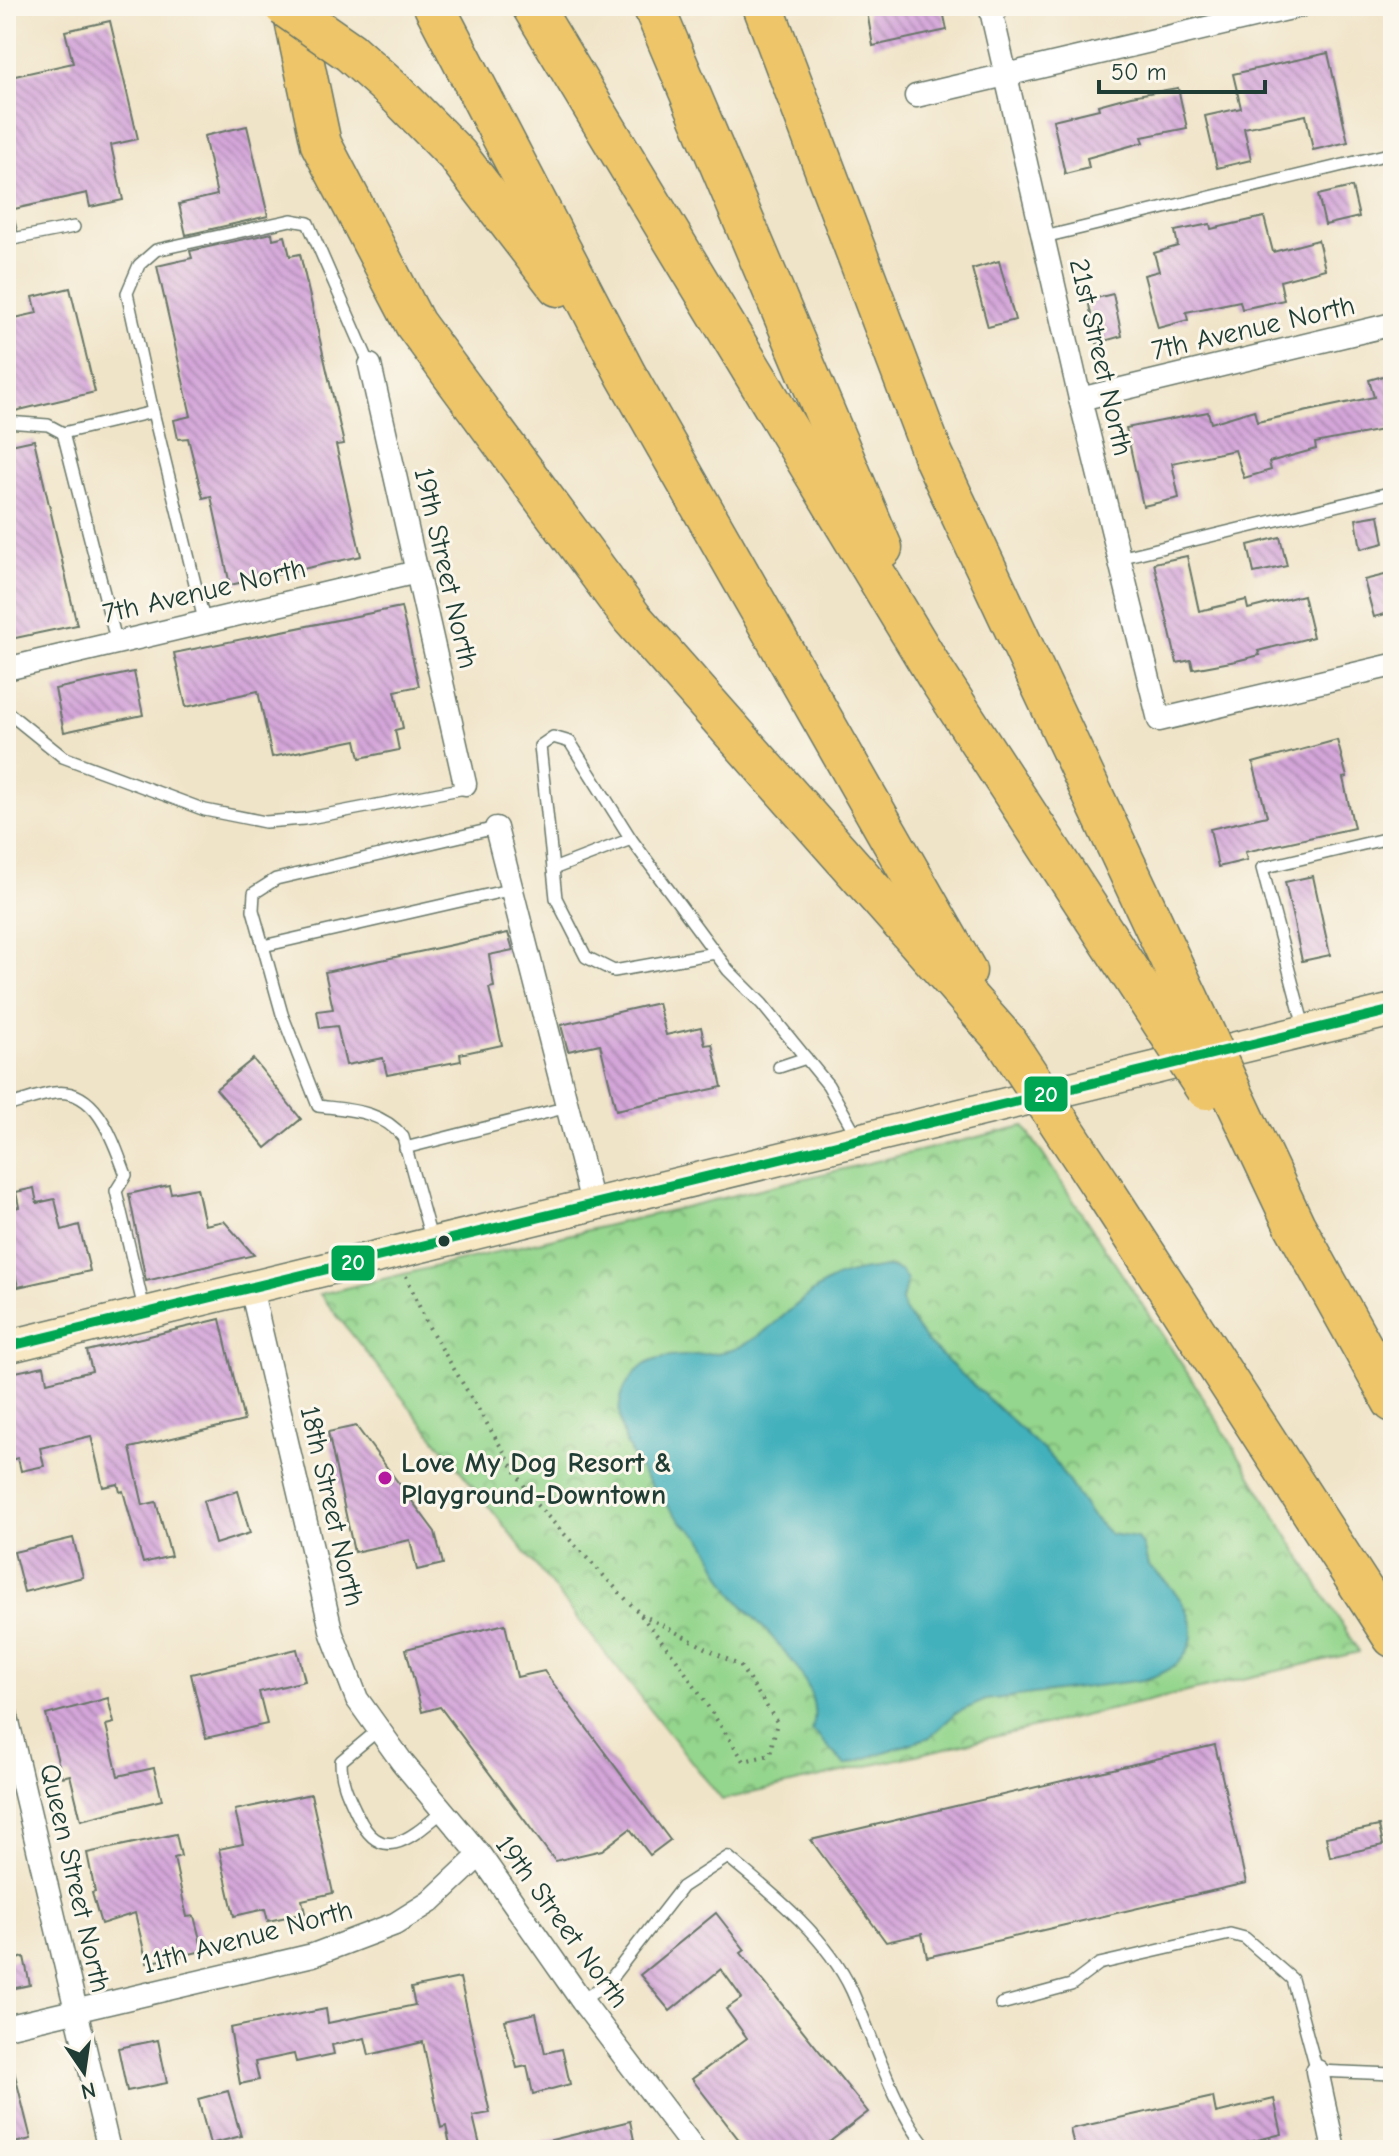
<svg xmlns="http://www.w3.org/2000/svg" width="1399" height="2156" viewBox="0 0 1399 2156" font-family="'Comic Neue',sans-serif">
<defs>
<pattern id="park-crowns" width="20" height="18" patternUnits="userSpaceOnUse" patternTransform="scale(2)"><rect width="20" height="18" fill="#94d68d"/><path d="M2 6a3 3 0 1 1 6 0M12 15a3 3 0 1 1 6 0" fill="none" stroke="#78af74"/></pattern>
<pattern id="building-back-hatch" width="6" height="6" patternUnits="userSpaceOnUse" patternTransform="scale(2)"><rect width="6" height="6" fill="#d4a6d9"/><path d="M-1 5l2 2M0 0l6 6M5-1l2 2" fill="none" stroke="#ab88b1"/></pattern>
</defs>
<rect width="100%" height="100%" fill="#fbf7ec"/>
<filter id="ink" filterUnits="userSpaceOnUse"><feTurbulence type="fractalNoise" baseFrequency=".0125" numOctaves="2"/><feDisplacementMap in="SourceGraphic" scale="16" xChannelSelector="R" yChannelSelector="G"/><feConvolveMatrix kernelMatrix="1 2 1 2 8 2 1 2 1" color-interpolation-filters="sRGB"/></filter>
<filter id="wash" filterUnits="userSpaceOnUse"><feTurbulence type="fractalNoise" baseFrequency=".006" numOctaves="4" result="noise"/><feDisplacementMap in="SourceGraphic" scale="32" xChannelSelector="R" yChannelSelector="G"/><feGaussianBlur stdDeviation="1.8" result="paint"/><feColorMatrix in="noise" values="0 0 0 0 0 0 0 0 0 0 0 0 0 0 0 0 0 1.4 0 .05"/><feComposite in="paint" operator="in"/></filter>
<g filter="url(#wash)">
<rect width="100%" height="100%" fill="#f0e4c8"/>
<polygon fill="url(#park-crowns)" stroke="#5a8a60" stroke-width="2" points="1024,1126 1196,1386 1359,1652 722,1800 320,1294"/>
<path fill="#42b1bc" stroke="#307778" stroke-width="2" d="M889 1267 901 1271 907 1280 902 1300 904 1310 927 1342 1053 1459 1091 1515 1110 1534 1137 1538 1143 1545 1148 1566C1197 1603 1218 1659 1143 1680L986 1700 956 1713 930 1737 845 1765 812 1730C828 1682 763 1631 737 1599 722 1580 716 1560 704 1541 699 1533 688 1528 681 1521 646 1483 586 1411 643 1366 661 1351 711 1359 737 1348 773 1332 796 1299 830 1281 846 1272 871 1269 889 1267Z"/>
<g id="blocks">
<g fill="url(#building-back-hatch)">
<polygon points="866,6 942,6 947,30 873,46"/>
<polygon points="110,21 138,139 111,145 123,200 90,207 87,193 14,209 6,193 6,78 73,63 65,31"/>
<polygon points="1328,53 1348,142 1313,150 1306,115 1244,128 1251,160 1217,168 1205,116 1241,108 1233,74"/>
<polygon points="1178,88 1187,128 1142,137 1144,142 1087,158 1089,168 1065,174 1053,120 1099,109 1098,105 1131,96"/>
<polygon points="247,126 268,216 186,235 179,204 217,195 204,136"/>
<polygon points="1352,187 1359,217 1325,225 1318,195"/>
<polygon points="1264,217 1273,252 1318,240 1325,269 1280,281 1284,300 1242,309 1240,301 1186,312 1188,320 1158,328 1144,275 1159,271 1154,253 1178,246 1175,231 1210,224 1211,229"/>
<polygon points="272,233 273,239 285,236 290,256 300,254 344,444 336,445 361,556 230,585 211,496 203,498 188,438 178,439 174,420 191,416 157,266 192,258 190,251"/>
<polygon points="999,261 1015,320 988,327 972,269"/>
<polygon points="70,288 95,392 15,411 6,371 6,364 14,363 6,320 37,313 33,297"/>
<polygon points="1113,294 1122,336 1097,343 1088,300"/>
<polygon points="1393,373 1393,428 1315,443 1316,449 1269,462 1271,470 1244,478 1235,450 1172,463 1179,498 1143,506 1126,428 1208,412 1211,423 1254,410 1257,422 1374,397 1369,380"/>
<polygon points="34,440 77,625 6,640 6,446"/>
<polygon points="1379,515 1384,543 1361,549 1356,519"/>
<polygon points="1280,537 1287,566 1254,573 1248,545"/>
<polygon points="1187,556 1199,611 1246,600 1248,609 1303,595 1313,637 1258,651 1260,655 1236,661 1193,669 1191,660 1177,663 1154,563"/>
<polygon points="1393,573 1393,612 1374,617 1364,580"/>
<polygon points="401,607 419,686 395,691 403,728 395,730 399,750 360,758 356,740 272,757 258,691 186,707 174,653"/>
<polygon points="134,672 143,715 64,732 55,689"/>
<polygon points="1337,740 1347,777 1343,778 1354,828 1245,852 1247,860 1218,867 1210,829 1267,816 1253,763"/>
<polygon points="1313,876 1330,955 1302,961 1285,882"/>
<polygon points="508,933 513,950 489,955 494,987 489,988 502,1045 460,1054 461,1061 387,1075 383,1058 346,1065 337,1026 320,1028 317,1011 333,1009 325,972"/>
<polygon points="658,1003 666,1035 701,1027 705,1045 712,1044 722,1087 616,1110 600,1044 568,1051 561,1025"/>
<polygon points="253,1059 301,1119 266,1148 216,1089"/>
<polygon points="169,1185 171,1193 197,1188 205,1225 224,1221 254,1255 146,1281 129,1194"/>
<polygon points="34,1188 37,1203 55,1199 62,1230 79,1225 90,1271 18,1287 6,1233 6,1210 19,1207 16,1192"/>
<polygon points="220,1319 244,1421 130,1448 143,1505 156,1502 171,1556 143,1563 123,1491 120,1492 118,1484 103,1487 91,1436 40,1448 44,1466 21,1471 18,1458 6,1461 6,1374 44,1366 47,1382 92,1371 87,1351"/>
<polygon points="356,1426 435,1532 443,1564 417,1570 410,1540 354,1552 328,1432"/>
<polygon points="238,1491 250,1533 215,1544 203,1501"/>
<polygon points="73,1538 83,1577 24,1592 14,1552"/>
<polygon points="505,1624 517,1677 544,1671 670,1840 650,1855 630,1829 602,1850 555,1861 440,1707 422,1712 406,1649"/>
<polygon points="297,1649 305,1681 259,1692 267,1724 206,1738 191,1674"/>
<polygon points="108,1698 114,1723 106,1725 118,1776 154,1768 162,1800 81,1820 70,1775 62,1777 46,1715"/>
<polygon points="1215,1745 1246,1883 927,1957 922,1934 886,1942 811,1840"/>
<polygon points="311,1794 333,1893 302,1900 305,1913 268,1921 265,1909 234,1916 219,1849 243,1844 235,1810"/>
<polygon points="1379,1826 1383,1845 1330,1857 1326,1837"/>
<polygon points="176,1834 181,1856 174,1858 187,1917 194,1916 203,1951 147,1963 135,1913 101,1924 92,1893 95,1892 87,1853"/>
<polygon points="716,1913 745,1950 741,1953 868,2112 819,2150 747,2150 692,2079 747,2038 726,2009 742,1998 721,1969 670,2011 640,1975"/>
<polygon points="24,1957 30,1985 6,1990 6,1962"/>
<polygon points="460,1978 490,2113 473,2116 481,2150 451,2150 446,2126 441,2128 423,2042 369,2055 365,2038 332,2045 334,2054 296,2062 294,2054 255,2062 259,2080 240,2084 230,2028 326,2009 328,2023 415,2005 411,1988"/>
<polygon points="536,2013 545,2053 562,2049 570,2084 533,2094 527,2066 517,2068 505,2020"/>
<polygon points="158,2040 167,2083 127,2091 118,2048"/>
<polygon points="13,2067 31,2139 6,2145 6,2068"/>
<polygon points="228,2091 241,2136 210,2144 198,2099"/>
<polygon points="1213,2097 1216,2113 1274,2099 1282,2134 1216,2150 1075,2150 1070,2129"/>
<polygon points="630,2121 636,2150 540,2150 539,2143"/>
</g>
</g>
</g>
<g filter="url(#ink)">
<use href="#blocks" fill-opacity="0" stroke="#687768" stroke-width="2"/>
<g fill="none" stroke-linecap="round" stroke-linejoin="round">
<defs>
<g id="lane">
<polyline points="6,212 13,239 74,227"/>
<polyline points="1044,237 1393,153"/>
<polyline points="153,412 204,620"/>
<polyline points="6,422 48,425 63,433 153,412 127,293 139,265 156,250 291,220 308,223 370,365"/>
<polyline points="63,433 116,640"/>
<polyline points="1119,558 1393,492"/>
<polyline points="6,711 63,757 205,810 265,822 304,819 460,789 465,784"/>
<polyline points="553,869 540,746 553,737 570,742 631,839"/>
<polyline points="263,946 513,889"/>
<polyline points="715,953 614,971 586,957 556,898 553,869 631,839 728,970 762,1004 806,1058"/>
<polyline points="1304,1027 1262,868 1393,837"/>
<polyline points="779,1067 806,1058 828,1085 858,1138"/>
<path d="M6 1106C22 1102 38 1095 54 1093 98 1087 114 1144 126 1175L116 1191 144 1309"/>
<polyline points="405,1148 568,1107"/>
<path d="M432 1242 403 1137C381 1110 350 1110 318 1106L282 1014 253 910 254 893 276 879 496 828"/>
<path d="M377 1731 341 1761C341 1782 348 1795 357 1814 381 1867 411 1838 443 1811"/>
<path d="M582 2001 609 1981 682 1887 728 1857C773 1894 827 1937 852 1991 876 2045 891 2103 928 2150"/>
<polyline points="1001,2004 1071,1985 1099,1964 1230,1934 1245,1938 1292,1979 1317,2071 1393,2074"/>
</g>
<g id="street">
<polyline points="990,6 1080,399 1159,720 1393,665"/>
<polyline points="916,96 1300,6"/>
<polyline points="370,365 465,784"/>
<polyline points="1080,399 1393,324"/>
<polyline points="6,669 417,572"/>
<polyline points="496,828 592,1203"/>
<polyline points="251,1288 332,1634 357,1699 402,1762 480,1855 582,2001 695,2150"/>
<polyline points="6,1713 109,2150"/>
<polyline points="6,2027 313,1955 395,1924 430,1902 480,1855"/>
<polyline points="1317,2071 1334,2150"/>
</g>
<polyline id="secondary" points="6,1347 1393,1010"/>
<g id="highway">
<polyline points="292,6 321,144 415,324 632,618 1005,1040"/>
<polyline points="434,6 626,375 966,971"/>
<polyline points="532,6 935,673 1168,1031"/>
<polyline points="653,6 882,548"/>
<polyline points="763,6 933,455 1200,1023"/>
<polyline points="398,95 457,155 558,286"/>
<polyline points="1228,1084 1295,1226 1393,1402"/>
<polyline points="1102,1187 1393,1637"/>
</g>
</defs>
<use href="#lane" stroke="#687768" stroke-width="14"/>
<use href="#street" stroke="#687768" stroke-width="25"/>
<use href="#secondary" stroke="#687768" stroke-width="35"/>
<use href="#highway" stroke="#687768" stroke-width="43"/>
<polyline stroke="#687768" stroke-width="4" stroke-dasharray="2 6" stroke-linecap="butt" points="406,1276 427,1324 534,1502 639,1613 677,1660 744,1761 770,1755 777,1722 740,1666 639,1613"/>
<use href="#lane" stroke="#fff" stroke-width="11"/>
<use href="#street" stroke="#fff" stroke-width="22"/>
<use href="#secondary" stroke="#f8e8c3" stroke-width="32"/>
<use href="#highway" stroke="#eec569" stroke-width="40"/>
<defs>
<g id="highway-bridge">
<polyline points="284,6 350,52 398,95"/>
<polyline points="1200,1023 1228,1084"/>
<polyline points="1168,1031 1206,1089"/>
<polyline points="1005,1040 1102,1187"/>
</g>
</defs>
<use href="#highway-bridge" stroke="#687768" stroke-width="43" stroke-linecap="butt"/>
<use href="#highway-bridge" stroke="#eec569" stroke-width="40"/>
<defs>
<polyline id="bus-1" points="6,1347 1393,1010"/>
</defs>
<use href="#bus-1" stroke="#fbf7ec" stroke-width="16"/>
<use href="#bus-1" stroke="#00a651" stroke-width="10"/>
</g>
</g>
<circle fill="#1f3d34" stroke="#fbf7ec" stroke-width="3" cx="444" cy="1241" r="7"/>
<circle fill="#b5179e" stroke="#fbf7ec" stroke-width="3" cx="385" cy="1478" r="8"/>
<g text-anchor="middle" stroke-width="6" stroke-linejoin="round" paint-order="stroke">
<g font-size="28" fill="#1f3d34" stroke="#fbf7ec">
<text transform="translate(1253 327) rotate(-13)" y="10">7th Avenue North</text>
<text transform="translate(1102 357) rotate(77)" y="10">21st Street North</text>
<text transform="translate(447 568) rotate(77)" y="10">19th Street North</text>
<text transform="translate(204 590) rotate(-13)" y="10">7th Avenue North</text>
<text transform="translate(333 1506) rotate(77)" y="10">18th Street North</text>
<text transform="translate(76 1878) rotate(77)" y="10">Queen Street North</text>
<text transform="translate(563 1921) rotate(54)" y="10">19th Street North</text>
<text transform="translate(247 1936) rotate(-15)" y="10">11th Avenue North</text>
</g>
<g font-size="28" font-weight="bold" fill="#1f3d34" stroke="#fbf7ec" text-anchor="start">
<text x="401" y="1472">Love My Dog Resort &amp;<tspan x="401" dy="32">Playground-Downtown</tspan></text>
</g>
</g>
<g stroke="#fbf7ec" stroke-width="3">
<rect x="1023" y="1075" width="46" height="38" rx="8" fill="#00a651"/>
<rect x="330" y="1244" width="46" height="38" rx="8" fill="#00a651"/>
</g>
<g font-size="22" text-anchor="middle" font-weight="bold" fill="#fff">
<text x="1046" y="1102">20</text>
<text x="353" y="1270">20</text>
</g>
<rect width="1399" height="2156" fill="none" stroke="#fbf7ec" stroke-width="32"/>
<g transform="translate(84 2072) rotate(167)" stroke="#fbf7ec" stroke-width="6" paint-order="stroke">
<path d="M0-6L14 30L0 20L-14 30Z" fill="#1f3d34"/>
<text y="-12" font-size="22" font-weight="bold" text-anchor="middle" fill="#1f3d34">N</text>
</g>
<path d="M1099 80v12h166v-12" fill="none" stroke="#1f3d34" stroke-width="4"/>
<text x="1111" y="80" font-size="24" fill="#1f3d34" stroke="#fbf7ec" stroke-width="6" paint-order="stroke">50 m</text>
</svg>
